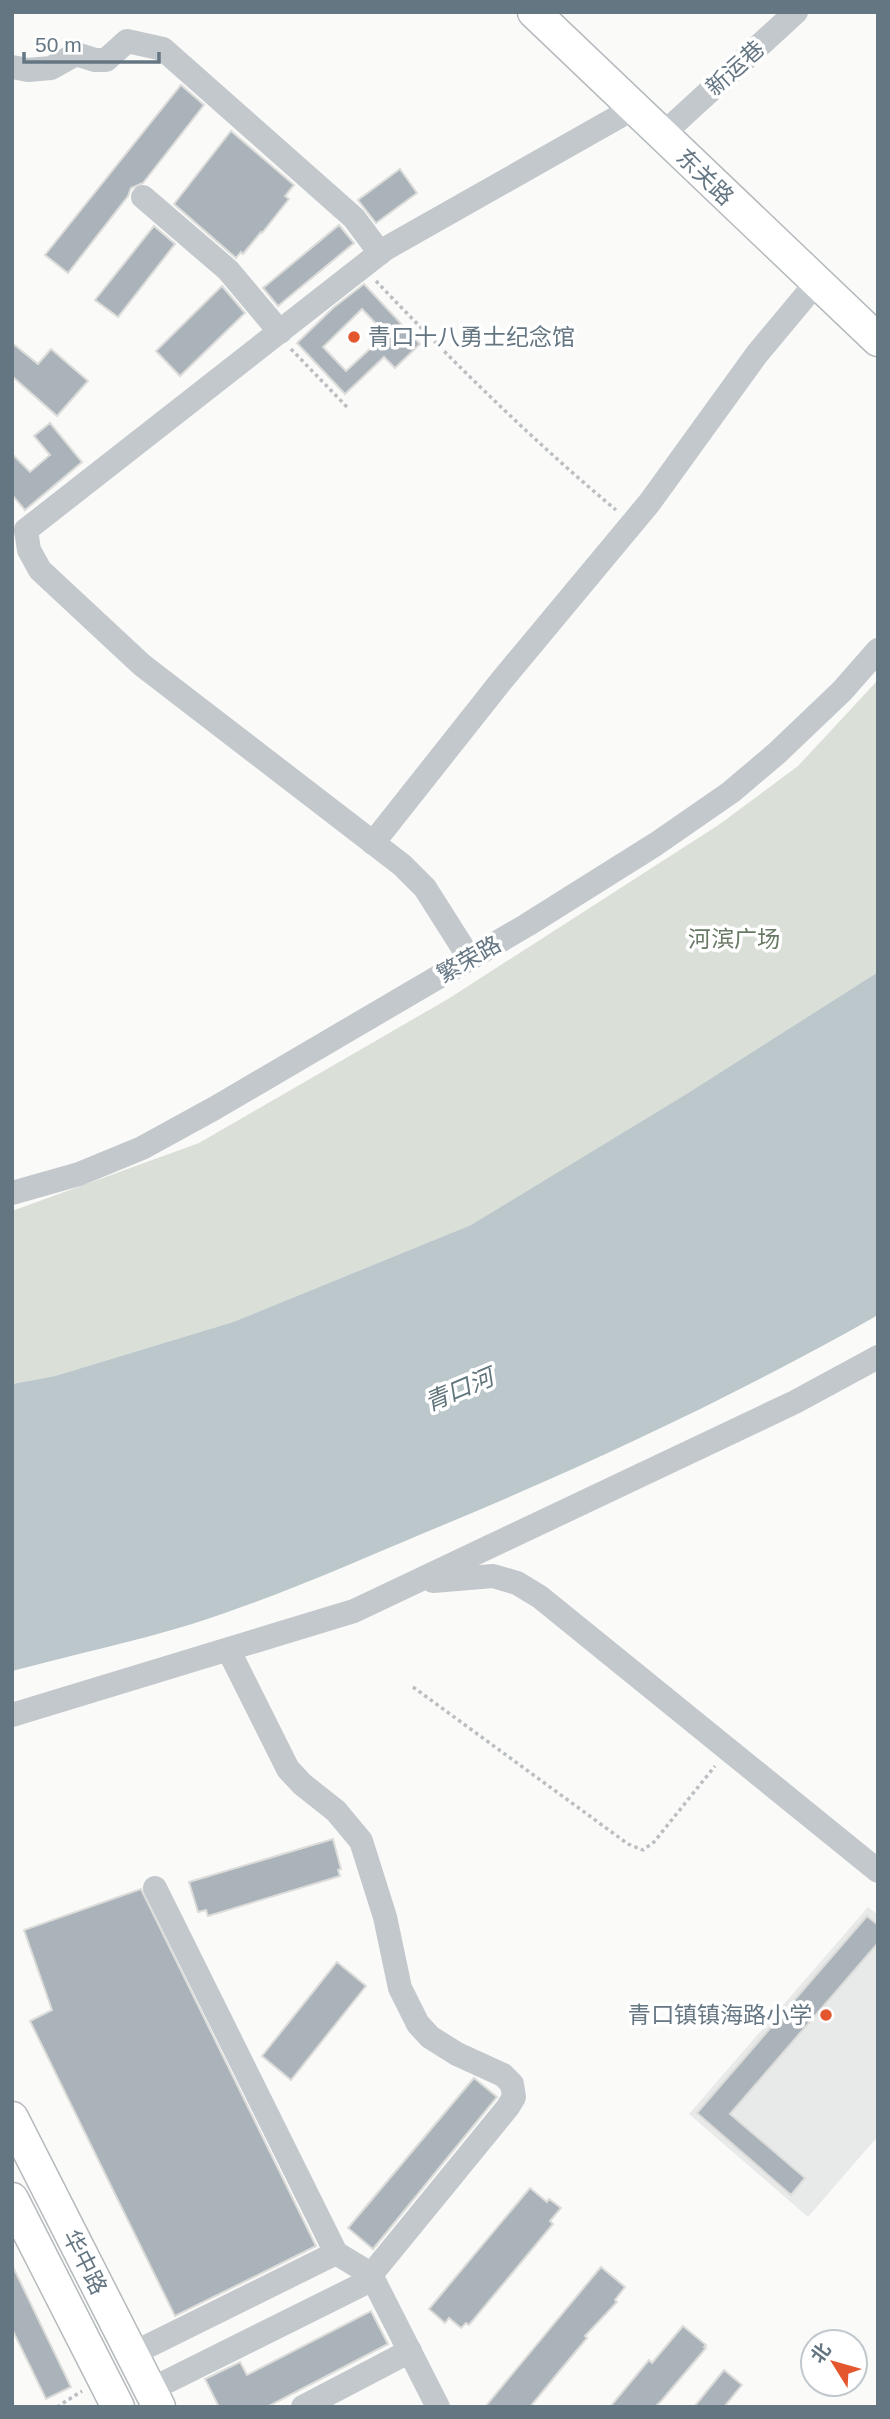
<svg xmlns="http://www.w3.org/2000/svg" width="890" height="2419" viewBox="0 0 890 2419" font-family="Arial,'Noto Sans SC',sans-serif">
<rect width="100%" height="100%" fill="#fafaf8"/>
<polygon fill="#e8e9e9" points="868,1907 878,1915 878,2136 808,2217 689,2114"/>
<polygon fill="#dadfd7" points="878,680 878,972 688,1093 471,1225 233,1322 55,1376 12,1384 12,1211 199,1143 448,999 720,824 798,766"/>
<path fill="#bbc7cb" d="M878 972V1315C732 1398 579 1469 424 1533 348 1565 271 1599 192 1624 133 1642 72 1655 12 1671V1384L55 1376 233 1322 471 1225 688 1093Z"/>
<g fill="#aab3b9" stroke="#dcdcda" stroke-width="2" fill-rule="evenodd">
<polygon points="181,85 204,105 143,183 131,188 128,196 68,273 45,255"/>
<polygon points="231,131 294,185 285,196 289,199 262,233 261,232 243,254 241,252 236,258 174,204"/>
<polygon points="400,169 417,193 376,223 358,200"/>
<polygon points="339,225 354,243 278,306 263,288"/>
<polygon points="154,226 175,244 118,317 95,300"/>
<path d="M364 284 420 344 395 368 384 357 345 394 297 343 333 308ZM362 309 386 334 346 371 323 347Z"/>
<polygon points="222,286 245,313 180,376 156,351"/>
<polygon points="12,343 38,364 51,349 88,381 57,416 12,376"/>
<polygon points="50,423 82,462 25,510 12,495 12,454 30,472 50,455 34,436"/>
<polygon points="333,1839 341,1869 338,1870 340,1876 208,1916 206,1910 198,1912 189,1882"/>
<polygon points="141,1889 316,2246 175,2316 30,2021 52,2010 24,1930"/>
<polygon points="867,1916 878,1925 878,1943 730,2114 805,2178 791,2195 697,2113"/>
<polygon points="337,1962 366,1986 291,2080 262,2056"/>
<polygon points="474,2078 497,2097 373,2249 348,2228"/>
<polygon points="530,2188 547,2202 549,2199 561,2208 550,2221 553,2224 469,2325 466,2323 461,2328 449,2318 445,2323 429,2309"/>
<polygon points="12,2265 71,2387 46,2399 12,2329"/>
<polygon points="601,2267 625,2287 615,2300 617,2302 585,2336 587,2338 557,2374 530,2407 485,2407"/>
<polygon points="371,2311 388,2344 267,2407 219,2407 205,2379 240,2362 247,2375"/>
<polygon points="683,2326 706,2345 704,2347 706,2348 662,2400 655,2407 610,2407 649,2360 652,2363"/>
<polygon points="724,2370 742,2385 724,2407 694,2407"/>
</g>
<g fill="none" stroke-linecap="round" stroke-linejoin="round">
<defs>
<g id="major">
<polyline points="534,12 878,340"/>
<polyline points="12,2118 159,2407"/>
<polyline points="12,2199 118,2407"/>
</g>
</defs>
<use href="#major" stroke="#b5babe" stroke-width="35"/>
<g stroke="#bbbfc2" stroke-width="3.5" stroke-dasharray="3.5 3.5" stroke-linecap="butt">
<path d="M376 281C452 361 532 440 616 510"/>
<polyline points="291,349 347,407"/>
<polyline points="413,1687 628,1844 643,1850 654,1842 715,1766"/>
<polyline points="57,2407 82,2391"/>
</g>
<g stroke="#c3c8cc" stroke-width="24">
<polyline points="12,67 28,70 51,68 76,54 95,60 106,60 127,41 163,49 354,218 380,253"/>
<polyline points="675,123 796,12"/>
<polyline points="143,197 228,270 280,332"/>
<polyline points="26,530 385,249 634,108"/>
<polyline points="26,530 29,550 40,570 142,665 402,865 425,888 470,959"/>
<polyline points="373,843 502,680 650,502 757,354 817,282"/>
<polyline points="12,1193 79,1174 142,1148 215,1108 527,925 656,844 731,792 777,753 842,691 878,650"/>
<polyline points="433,1581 493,1576 517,1583 540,1597 878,1871"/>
<polyline points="229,1651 288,1769 302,1784 336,1811 361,1841 385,1917 400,1988 418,2024 430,2037 457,2054 503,2075 512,2084 514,2097 508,2107 370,2276"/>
<polyline points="12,1715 354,1611 795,1402 878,1357"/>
<polyline points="336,2253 364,2270 373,2279 438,2407"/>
<polyline points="132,2354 336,2253 155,1888"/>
<polyline points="150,2390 373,2279"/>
<polyline points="303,2407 410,2351"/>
</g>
<use href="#major" stroke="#fff" stroke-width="32"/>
</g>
<g fill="#e4572e" stroke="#fff" stroke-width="2.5">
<circle cx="354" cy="337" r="7"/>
<circle cx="826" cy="2015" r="7"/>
</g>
<g text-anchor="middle" stroke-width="7" stroke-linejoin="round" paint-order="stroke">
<g font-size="23" fill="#657683" stroke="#fff">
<text transform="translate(735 68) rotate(-42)" y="8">新运巷</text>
<text transform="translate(705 177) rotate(44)" y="8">东关路</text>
<text transform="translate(469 959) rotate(-30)" y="8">繁荣路</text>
<text transform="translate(85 2262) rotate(63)" y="8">华中路</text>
</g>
<g font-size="23" fill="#657683" stroke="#fff" text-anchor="start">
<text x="368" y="345">青口十八勇士纪念馆</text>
<text x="812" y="2023" text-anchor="end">青口镇镇海路小学</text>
</g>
<g font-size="23" fill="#687a64" stroke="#fff">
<text x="734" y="947">河滨广场</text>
</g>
<g font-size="24" font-style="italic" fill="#60757c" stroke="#fff">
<text transform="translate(459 1390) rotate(-23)" y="8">青口河</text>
</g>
</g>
<rect width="890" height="2419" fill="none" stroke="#657683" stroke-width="28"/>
<g transform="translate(834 2363) rotate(307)"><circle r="33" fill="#ffffff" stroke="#c1c8cd" stroke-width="2"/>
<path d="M0-5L12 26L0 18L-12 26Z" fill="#e4572e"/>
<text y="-10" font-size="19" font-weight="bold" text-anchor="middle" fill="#657683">北</text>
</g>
<path d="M24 52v10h135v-10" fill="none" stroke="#657683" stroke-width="3.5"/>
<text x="35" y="52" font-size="21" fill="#657683" stroke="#ffffff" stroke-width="5" paint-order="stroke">50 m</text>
</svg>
